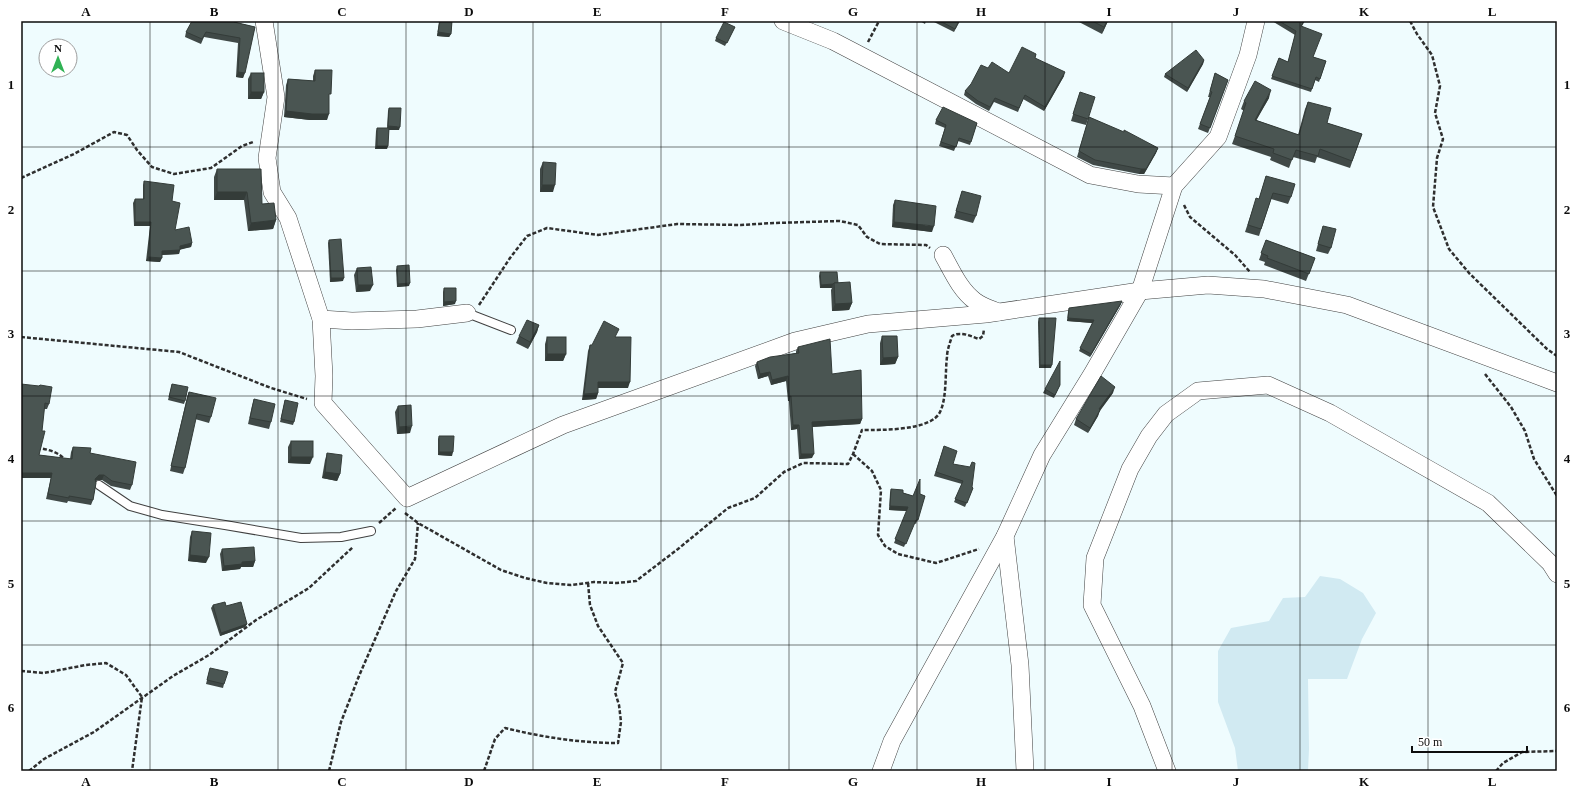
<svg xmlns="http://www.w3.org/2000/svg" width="1578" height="792" viewBox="0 0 1578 792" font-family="'Times New Roman',serif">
<rect width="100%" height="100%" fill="#effcfe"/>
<polygon fill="#d1eaf2" points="1320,576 1340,579 1363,593 1376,613 1362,639 1347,679 1308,679 1309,749 1308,771 1238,771 1235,748 1218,702 1218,651 1231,628 1269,621 1283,598 1305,597"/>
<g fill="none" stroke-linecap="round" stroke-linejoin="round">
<defs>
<g id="lane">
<polyline points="467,313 511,330"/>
<polyline points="99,485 130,506 162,515 225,525 301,538 341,537 371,531"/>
</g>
<g id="street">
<polyline points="264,21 276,97 267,158 272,192 288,218 321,319 324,376 323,403 407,498 563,425 795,341 868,324 986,314 1140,291 1208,285 1264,289 1347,305 1557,383"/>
<polyline points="783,21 833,41 1090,175 1138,184 1174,186"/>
<path d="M943 255C952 271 960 290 975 301 981 306 991 309 998 312"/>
<polyline points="321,319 352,321 417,319 467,313"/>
<polyline points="1005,536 1020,665 1025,771"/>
<polyline points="881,771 892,741 1005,536 1042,455 1092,374 1140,291 1174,186 1218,137 1248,55 1256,21"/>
<polyline points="1167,771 1142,706 1092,605 1095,558 1130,469 1149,436 1166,414 1198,391 1268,385 1330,413 1488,503 1550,563 1557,574"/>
</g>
</defs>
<use href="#lane" stroke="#404040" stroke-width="10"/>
<use href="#street" stroke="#404040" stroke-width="18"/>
<g stroke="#2f2f2f" stroke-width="2.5" stroke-dasharray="4 2" stroke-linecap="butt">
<polyline points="1410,21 1417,34 1432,55 1440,86 1435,113 1443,139 1437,158 1433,207 1449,249 1469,273 1547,349 1557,356"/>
<polyline points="868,42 879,21"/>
<polyline points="21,178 74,154 114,132 127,135 137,150 152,167 174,174 211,168 242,146 253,142"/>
<polyline points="1184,205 1190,217 1235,255 1250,272"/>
<polyline points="479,305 510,258 527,236 547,228 598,235 677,224 741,225 774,223 840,221 858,225 867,237 880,244 926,245 930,248"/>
<polyline points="21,337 179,352 271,388 307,399"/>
<polyline points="1485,374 1511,407 1525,431 1534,459 1557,496"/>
<path d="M37 448C47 449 59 452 65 460"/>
<polyline points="853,454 872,471 881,490 878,535 885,546 898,554 936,563 979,549"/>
<path d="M405 513 418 523 501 570 525 578 547 583 571 585 594 582 617 583 636 581 678 549 728 508 755 498 784 472 803 463 848 464 853 454 862 430C881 430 931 431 940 412 947 398 945 372 947 357 947 350 950 343 952 336 961 331 970 336 979 339L983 336 984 329"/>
<polyline points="379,523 396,508"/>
<polyline points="21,671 44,673 86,665 106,663 126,675 142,697 132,771"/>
<polyline points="29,771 44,759 94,732 173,676 209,655 256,620 309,588 353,547"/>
<polyline points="329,771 341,722 359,676 396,591 415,559 418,523"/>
<path d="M484 771 495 739 505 728C542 737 579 743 618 743L621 722 619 705 615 692 623 663 598 626 590 605 588 583"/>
<polyline points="1496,771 1503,763 1522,752 1557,751"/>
</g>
<use href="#lane" stroke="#fff" stroke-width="8"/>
<use href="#street" stroke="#fff" stroke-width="17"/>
</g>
<g fill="#404947">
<polygon points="220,21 234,21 234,22 255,27 243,78 236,77 238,43 204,37 201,44 185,37 186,32"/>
<polygon points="439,21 452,21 451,34 449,37 437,36"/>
<polygon points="920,21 926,21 925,24"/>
<polygon points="932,21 960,21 954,32"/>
<polygon points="1080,21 1108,21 1102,34 1079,22"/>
<polygon points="1272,21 1305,21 1302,26 1313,57 1326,61 1319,82 1315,80 1311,92 1271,79 1279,58 1288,62 1295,35"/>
<polygon points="735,27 725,46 715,41 716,38"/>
<polygon points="1036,54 1035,58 1064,76 1044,111 1023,99 1018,112 994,102 989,111 976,104 964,95 965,91 988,68 1009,73"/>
<polygon points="1204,60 1203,64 1187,92 1164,77 1165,74"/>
<polygon points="315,70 329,100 327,120 310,120 284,117 286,85 288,79 313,81 313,76"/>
<polygon points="251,73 264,92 261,99 248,99 248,79"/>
<polygon points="1215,73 1228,80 1208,133 1198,129 1210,97 1208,97"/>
<polygon points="1080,92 1088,119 1086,125 1071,121"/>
<polygon points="1269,98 1256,120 1298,135 1305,109 1308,102 1327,123 1362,134 1350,168 1317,157 1315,163 1293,157 1289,168 1270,160 1271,157 1232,144 1244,111 1241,109 1244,101"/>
<polygon points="389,108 399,130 389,130 387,149 375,149 376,131 377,128 387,128 388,111"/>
<polygon points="1089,117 1158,148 1156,153 1144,174 1139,174 1093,165 1077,157"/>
<polygon points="936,120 977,123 970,145 958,141 954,151 939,146 945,128 935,124"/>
<polygon points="543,162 553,192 540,192 540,169"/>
<polygon points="217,169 262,204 276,220 273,229 248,231 244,200 214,200 214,177"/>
<polygon points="1266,176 1291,197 1288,204 1271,199 1259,236 1245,232 1254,205 1259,199"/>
<polygon points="144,181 172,201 175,230 192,243 191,247 180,249 179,254 162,255 160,262 146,261 150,226 134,226 133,203 135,199 143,199 143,185"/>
<polygon points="962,191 976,216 973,223 954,218"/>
<polygon points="895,200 932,232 892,227 893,205"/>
<polygon points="1323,226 1331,248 1328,254 1316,251"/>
<polygon points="329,240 343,281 330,282 328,243"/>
<polygon points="1266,240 1315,258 1306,281 1264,265 1265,262 1259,260"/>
<polygon points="397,266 409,286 397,287 396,270"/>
<polygon points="357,268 370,291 356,292 354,275"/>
<polygon points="820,272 838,283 852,303 849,310 832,311 831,290 832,288 820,288 819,276"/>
<polygon points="444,288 455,304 443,306 443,292"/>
<polygon points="1121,304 1090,357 1079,351 1092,323 1067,321 1068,312 1069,308"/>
<polygon points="1039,318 1051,368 1039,368 1038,322"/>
<polygon points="539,325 537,332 528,349 516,343 519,336"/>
<polygon points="882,336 898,357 895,364 880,365 880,343"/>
<polygon points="547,337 566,354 563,361 545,361 545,344"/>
<polygon points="616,337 628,388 598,388 598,393 596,399 582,400 588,351 590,345 592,345"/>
<polygon points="798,347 832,374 862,419 860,424 812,427 812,458 799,459 797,429 791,430 789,401 788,401 786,381 771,385 768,376 758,379 755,366 757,362 796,353 796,351"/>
<polygon points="21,384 49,404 47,409 44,409 39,455 70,459 71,452 73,447 90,453 132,485 130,490 111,486 102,480 97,480 96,481 93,500 91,505 68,501 67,503 46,499 51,478 21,478"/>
<polygon points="172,384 185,401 184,404 168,400"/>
<polygon points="1060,385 1054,398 1043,393 1045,389"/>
<polygon points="189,392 211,417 209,423 195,419 185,468 183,474 170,471 187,397"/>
<polygon points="1113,393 1100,410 1098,416 1088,433 1074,425 1076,419"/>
<polygon points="254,399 271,422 269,429 248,424 252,406"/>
<polygon points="285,400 294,422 293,425 280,422"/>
<polygon points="398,406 410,433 397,434 395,412"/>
<polygon points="439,436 452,456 438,455 438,439"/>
<polygon points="291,441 310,464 288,463 288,447"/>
<polygon points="944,446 953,464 972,487 973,488 965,507 954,502 962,484 934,476"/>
<polygon points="327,453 340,474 337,481 322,478 325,460"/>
<polygon points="891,489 913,496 920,494 925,496 916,524 914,523 904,547 894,543 907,511 889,510 890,493"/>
<polygon points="192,531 206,563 188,561 190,537"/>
<polygon points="222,549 255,561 253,567 241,567 240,569 222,571 220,554"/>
<polygon points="213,605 226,606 247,624 245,627 220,636 211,608"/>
<polygon points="210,668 224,684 223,688 206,684"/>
</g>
<g fill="#343c39">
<polygon points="1107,21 1108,21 1102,34 1104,27"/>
<polygon points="438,32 451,34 449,37 437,36"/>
<polygon points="1204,60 1203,64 1187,92 1188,88"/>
<polygon points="238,72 245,73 243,78 236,77"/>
<polygon points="1065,72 1064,76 1044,111 1045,107"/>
<polygon points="1271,90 1269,98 1252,128 1255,120"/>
<polygon points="251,92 264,92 261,99 248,99"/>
<polygon points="286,111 329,114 327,120 310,120 284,117"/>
<polygon points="388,126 400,127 399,130 387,130"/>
<polygon points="377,146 388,146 387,149 375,149"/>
<polygon points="1158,148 1156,153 1144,174 1139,174 1141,169"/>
<polygon points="542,185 555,185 553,192 540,192"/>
<polygon points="217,192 247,192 244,200 214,200"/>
<polygon points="276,220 273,229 248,231 251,223"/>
<polygon points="135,222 151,222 150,226 134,226"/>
<polygon points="894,222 934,226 932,232 892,227"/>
<polygon points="192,243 191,247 179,250 180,246"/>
<polygon points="180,250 179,254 160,255 162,251"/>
<polygon points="148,257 162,258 160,262 146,261"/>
<polygon points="331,278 344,278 343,281 330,282"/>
<polygon points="410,283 409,286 397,287 398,284"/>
<polygon points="833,284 832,288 820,288 821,285"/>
<polygon points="358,285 373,285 370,291 356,292"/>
<polygon points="456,301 455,304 443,306 444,302"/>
<polygon points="1122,301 1121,304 1090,357 1091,354"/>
<polygon points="852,303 849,310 832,311 835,304"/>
<polygon points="1068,318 1094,320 1093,323 1067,321"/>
<polygon points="539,325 537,332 528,349 530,342"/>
<polygon points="547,354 566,354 563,361 545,361"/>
<polygon points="898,357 895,364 880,365 883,358"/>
<polygon points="1040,365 1052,365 1051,368 1039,368"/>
<polygon points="770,372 768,376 758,379 760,374"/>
<polygon points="788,376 786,381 771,385 772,380"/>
<polygon points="598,382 630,382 628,388 596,388"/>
<polygon points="1115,387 1113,393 1097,415 1099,409"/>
<polygon points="598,393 596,399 582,400 584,394"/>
<polygon points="791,396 789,401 788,401 789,397"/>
<polygon points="1100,410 1098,416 1088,433 1090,428"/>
<polygon points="862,419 860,424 810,427 812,422"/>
<polygon points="793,425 799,425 797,429 791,430"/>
<polygon points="412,426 410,433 397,434 399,427"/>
<polygon points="439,452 453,452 452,456 438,455"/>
<polygon points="801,454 814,454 812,458 799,459"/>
<polygon points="291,457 313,457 310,464 288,463"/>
<polygon points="325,472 340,474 337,481 322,478"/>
<polygon points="21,473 52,473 51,478 21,478"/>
<polygon points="99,475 104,475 102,480 97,480 94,484 95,479"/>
<polygon points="890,506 908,507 907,511 889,510"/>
<polygon points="190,555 209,557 206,563 188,561"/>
<polygon points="255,561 253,567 241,567 240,569 222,571 224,566 242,562"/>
<polygon points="247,624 245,627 220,636 221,633"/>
</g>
<g fill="#4a5552" stroke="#343c39">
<polygon points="192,21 220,21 221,22 221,21 234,21 234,22 255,27 245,73 238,72 240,38 206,32 202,39 186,32"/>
<polygon points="440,21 452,21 451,34 438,32"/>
<polygon points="940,21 959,21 955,29"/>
<polygon points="1092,21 1107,21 1104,27"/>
<polygon points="1279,21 1304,21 1301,26 1322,34 1313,57 1326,61 1320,79 1316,77 1312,89 1272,76 1279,58 1288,62 1296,31"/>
<polygon points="724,22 735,27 727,43 716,38"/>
<polygon points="1022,47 1036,54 1035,58 1065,72 1045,107 1025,95 1019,108 995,98 990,107 978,101 965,91 971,84 981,65 988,68 992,62 1009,73"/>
<polygon points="1196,50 1204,60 1188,88 1165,74"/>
<polygon points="315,70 332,70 331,94 329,94 329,114 312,114 286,111 288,79 315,81"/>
<rect x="251" y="73" width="13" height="19"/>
<polygon points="1215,73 1228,80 1210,128 1200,124 1212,92 1210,91"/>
<polygon points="1255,81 1271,90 1255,120 1299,135 1308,102 1331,108 1327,123 1362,134 1352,161 1320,149 1318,156 1296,150 1292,160 1273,153 1274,149 1235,136 1246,103 1244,101"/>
<polygon points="1080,92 1095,97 1088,119 1073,114"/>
<polygon points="943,107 977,123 971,142 959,138 956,147 941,142 946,125 936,120"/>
<polygon points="389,108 401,108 400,127 388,126"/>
<polygon points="1089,117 1124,132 1124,130 1158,148 1146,169 1141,169 1095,160 1079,151"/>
<polygon points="377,128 389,128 388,146 377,146"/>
<polygon points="543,162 556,163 555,185 542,185"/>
<polygon points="217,169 261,169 262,204 274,203 276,220 251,223 247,192 217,192"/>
<polygon points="1266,176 1295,184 1291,197 1273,193 1261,229 1248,225 1256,198 1259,199"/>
<polygon points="144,181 174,185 172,201 180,203 175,230 189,227 192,243 180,246 180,250 162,251 162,258 148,257 151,222 135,222 135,199 144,199"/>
<polygon points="962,191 981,196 976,216 956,211"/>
<polygon points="895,200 936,206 934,226 894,222"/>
<polygon points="1323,226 1336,229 1331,248 1318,244"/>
<polygon points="341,239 344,278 331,278 329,240"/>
<polygon points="1266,240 1315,258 1309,274 1267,258 1268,256 1261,253"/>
<polygon points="409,265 410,283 398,284 397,266"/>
<polygon points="371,267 373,285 358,285 357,268"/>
<polygon points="820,272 837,272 838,283 834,283 833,284 821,285"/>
<polygon points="850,282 852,303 835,304 834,283"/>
<polygon points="444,288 456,288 456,301 444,302"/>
<polygon points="1122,301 1091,354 1080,348 1094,320 1068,318 1069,308"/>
<polygon points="1039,318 1056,318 1052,365 1040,365"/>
<polygon points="527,320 539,325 530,342 519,336"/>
<polygon points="604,321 619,329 615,337 631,337 630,382 598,382 598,393 584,394 590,345 592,345"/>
<polygon points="882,336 897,336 898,357 883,358"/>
<rect x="547" y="337" width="19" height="17"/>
<polygon points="830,339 832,374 861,370 862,419 812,422 814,454 801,454 799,425 793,425 791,396 789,397 788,376 772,380 770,372 760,374 757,362 770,357 799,353 798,347"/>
<polygon points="1060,361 1060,385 1055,395 1045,389"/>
<polygon points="1101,376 1115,387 1099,409 1100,410 1090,428 1076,419"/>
<polygon points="21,384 39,386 40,385 52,387 49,404 45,403 42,431 45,431 39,455 72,459 73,447 91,448 90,453 136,462 132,485 112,481 104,475 99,475 95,479 96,483 93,500 69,496 69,498 48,494 52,473 21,473"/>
<polygon points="172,384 188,387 185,401 169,397"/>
<polygon points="189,392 216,398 211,417 197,414 185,468 171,466"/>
<polygon points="254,399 275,404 271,422 250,418"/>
<polygon points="285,400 298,403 294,422 281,419"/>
<polygon points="411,405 412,426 399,427 398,406"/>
<polygon points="439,436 454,436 453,452 439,452"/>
<rect x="291" y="441" width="22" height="16"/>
<polygon points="944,446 957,451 953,464 970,467 972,462 975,463 972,487 973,488 967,503 955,499 963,481 936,472"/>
<polygon points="327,453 342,455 340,474 325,472"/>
<polygon points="920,479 920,494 925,496 918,520 916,520 906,544 895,539 908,507 890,506 891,489 903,490 903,493 913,496"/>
<polygon points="192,531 211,533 209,557 190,555"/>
<polygon points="254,547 255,561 242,562 242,564 224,566 222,549"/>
<polygon points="225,602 226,606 241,602 247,624 221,633 213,605"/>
<polygon points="210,668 228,672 224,684 207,680"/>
</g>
<path fill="none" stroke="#0d0d0d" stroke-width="1" stroke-opacity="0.55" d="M150 21V771M278 21V771M406 21V771M533 21V771M661 21V771M789 21V771M917 21V771M1045 21V771M1172 21V771M1300 21V771M1428 21V771M21 147H1557M21 271H1557M21 396H1557M21 521H1557M21 645H1557"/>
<rect width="1578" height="792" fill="none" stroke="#ffffff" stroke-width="44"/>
<g transform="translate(58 58)"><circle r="19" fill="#ffffff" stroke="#9e9e9e"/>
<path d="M0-3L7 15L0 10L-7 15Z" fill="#30b254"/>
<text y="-6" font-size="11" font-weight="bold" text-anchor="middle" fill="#0d0d0d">N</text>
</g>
<path d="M1412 746v6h115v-6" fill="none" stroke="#0d0d0d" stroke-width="2"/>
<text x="1418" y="746" font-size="12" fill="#0d0d0d" stroke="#ffffff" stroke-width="3" paint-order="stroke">50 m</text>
<rect x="22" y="22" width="1534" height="748" fill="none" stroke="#0d0d0d" stroke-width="1.5"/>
<g font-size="13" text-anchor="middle" font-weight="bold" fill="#0d0d0d">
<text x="86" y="16">A</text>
<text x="214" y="16">B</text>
<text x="342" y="16">C</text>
<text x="469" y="16">D</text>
<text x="597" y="16">E</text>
<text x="725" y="16">F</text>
<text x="853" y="16">G</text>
<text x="981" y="16">H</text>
<text x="1109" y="16">I</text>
<text x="1236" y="16">J</text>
<text x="1364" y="16">K</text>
<text x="1492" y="16">L</text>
<text x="11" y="89">1</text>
<text x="1567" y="89">1</text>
<text x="11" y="214">2</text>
<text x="1567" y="214">2</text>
<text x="11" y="338">3</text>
<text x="1567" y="338">3</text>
<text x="11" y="463">4</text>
<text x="1567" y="463">4</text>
<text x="11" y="588">5</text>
<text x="1567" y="588">5</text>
<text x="11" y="712">6</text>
<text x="1567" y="712">6</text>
<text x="86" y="786">A</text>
<text x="214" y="786">B</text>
<text x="342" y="786">C</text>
<text x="469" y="786">D</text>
<text x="597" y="786">E</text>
<text x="725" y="786">F</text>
<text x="853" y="786">G</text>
<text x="981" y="786">H</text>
<text x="1109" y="786">I</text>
<text x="1236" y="786">J</text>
<text x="1364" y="786">K</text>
<text x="1492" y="786">L</text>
</g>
</svg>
